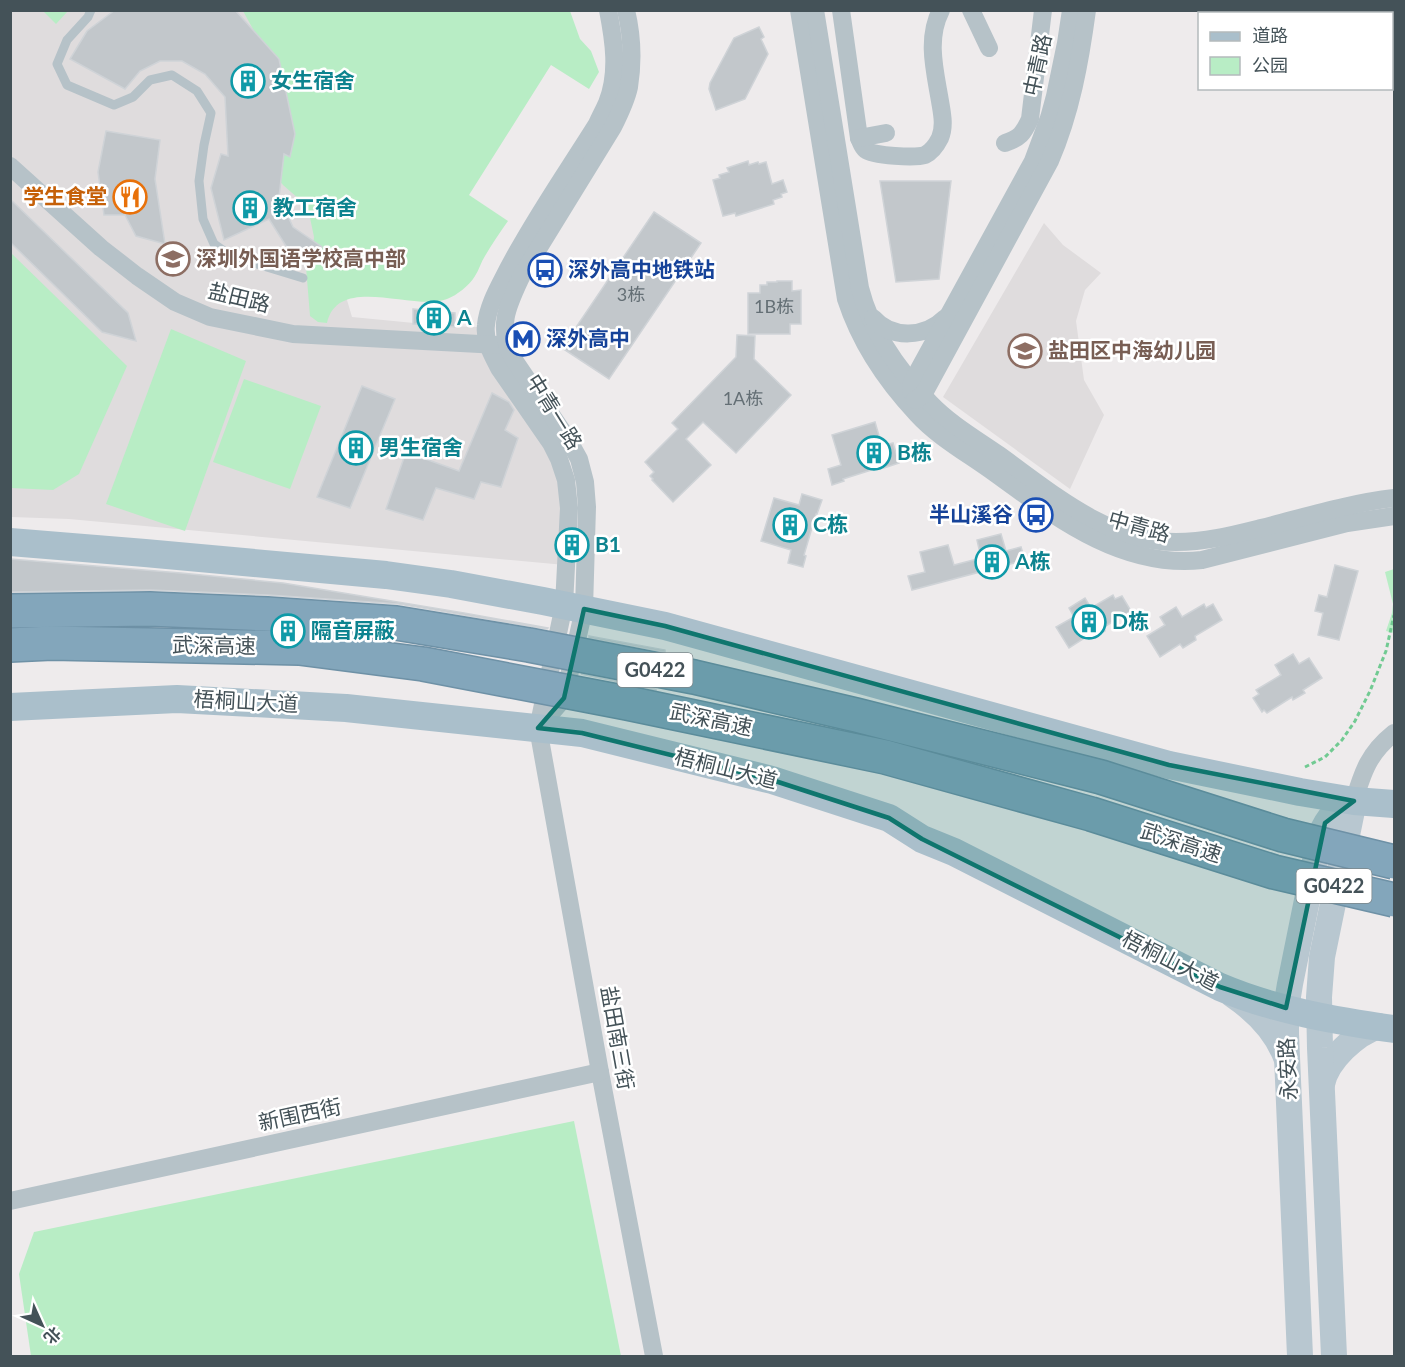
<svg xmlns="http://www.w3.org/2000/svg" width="1405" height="1367" viewBox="0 0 1405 1367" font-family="Lato,'Noto Sans SC',sans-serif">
<rect width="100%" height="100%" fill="#eeebec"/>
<g fill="#dfdcdd">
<polygon points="11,11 262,11 352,317 445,326 477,327 573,493 565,565 69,519 11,517"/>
<polygon points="1044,223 1063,245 1101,273 1085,290 1076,321 1084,380 1104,415 1070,489 943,397"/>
</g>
<g fill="#b8edc5">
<polygon points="43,11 68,11 56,24"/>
<path d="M243 11H570L580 39 591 51 599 72 589 89 551 65 469 195 508 221C500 232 492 244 485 256 481 262 479 270 475 276 469 286 457 295 447 299 415 312 338 273 327 323L318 322 310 316 306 267 312 254 314 237 309 213 299 199 283 185 275 175 259 40Z"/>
<polygon points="11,253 127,366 79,474 53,490 11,488"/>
<polygon points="171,329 246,361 185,531 106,504"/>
<polygon points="244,379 321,406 290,489 213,462"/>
<polygon points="1394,569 1394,633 1386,631 1392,613 1393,604 1385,572"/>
<polygon points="574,1121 621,1356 31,1356 19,1274 34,1232"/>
</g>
<g fill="#c2c7cb" stroke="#cfd3d7" stroke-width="1.5">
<polygon points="115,10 235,10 279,59 295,134 290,157 284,154 279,197 293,227 322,247 315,263 286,246 269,219 224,240 211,188 221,154 228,156 225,97 205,74 182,61 160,61 140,71 125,89 70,59 87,31"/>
<polygon points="759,27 764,37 761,39 768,54 745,99 716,110 709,89 710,83 734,38"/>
<polygon points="106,131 160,140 155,179 165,244 136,236 125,215 104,215 98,172"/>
<polygon points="748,161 749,165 758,162 759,164 766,162 772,184 783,180 787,192 781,194 782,197 773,200 774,204 736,216 735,213 723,216 713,180 720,178 719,175 729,172 727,168"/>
<polygon points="880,181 951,181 939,279 896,282"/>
<polygon points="10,199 128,313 136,341 102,332 10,242"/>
<polygon points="654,212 701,243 609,379 562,348"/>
<polygon points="777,281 792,281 792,291 801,290 801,324 790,324 790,334 748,334 748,293 760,293 760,285 767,285 767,282 777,282"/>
<polygon points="413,309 455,313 455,327 413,324"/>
<polygon points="737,335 755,336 754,359 791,395 736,453 703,422 686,439 711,465 673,502 652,480 653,479 650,476 654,472 645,462 678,429 672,423 736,357"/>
<polygon points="362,386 395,399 350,508 317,497"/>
<polygon points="492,393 509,402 514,410 505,430 518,438 501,487 481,482 474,499 436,488 423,520 386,509 406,452 459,471"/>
<polygon points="875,422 882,446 893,443 899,463 884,468 884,466 843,479 844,481 832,485 828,469 841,465 832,435"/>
<polygon points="802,494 822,500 817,514 816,514 804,555 806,556 803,567 788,563 791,550 761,541 774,498 799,505"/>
<polygon points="1001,534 1006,551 1021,547 1025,560 912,590 908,576 925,572 920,552 948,545 954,565 981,558 977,540"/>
<polygon points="10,559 181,573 283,583 464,613 548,628 547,629 399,604 268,595 150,590 10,592"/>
<polygon points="1335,565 1358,571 1339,640 1318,635 1323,613 1315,611 1319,595 1327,597"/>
<polygon points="1113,595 1115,599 1122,596 1131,611 1104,627 1105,631 1091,639 1089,635 1069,648 1056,627 1074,617 1069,608 1085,598 1091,608"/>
<polygon points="1204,604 1206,608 1213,604 1222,620 1195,636 1196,640 1183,648 1180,644 1160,657 1147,636 1165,625 1160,617 1176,607 1182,617"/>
<polygon points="589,636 665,650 665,652 589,638"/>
<polygon points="1293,654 1299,664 1309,658 1322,678 1303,690 1305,693 1293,700 1292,697 1267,713 1264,710 1262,712 1253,698 1259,694 1256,690 1281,675 1275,665"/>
<polygon points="581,674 656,689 656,690"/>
</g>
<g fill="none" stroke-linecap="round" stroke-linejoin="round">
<polyline stroke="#71ca92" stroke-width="3" stroke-dasharray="4.5 3" stroke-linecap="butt" points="1305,767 1325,757 1342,740 1355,721 1370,691 1386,651 1394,615"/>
<polyline stroke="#b6c2c8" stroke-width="9" points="91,10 88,17 67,40 57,64 67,85 114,105 133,97 150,80 172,75 197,91 211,113 204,145 199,181 203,219 214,244 231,256 303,278"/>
<g stroke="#b6c2c8" stroke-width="18">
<path d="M608 10C614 41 619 73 607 103 604 110 600 117 597 124 567 172 534 219 508 269 499 287 488 305 486 325 484 341 492 354 499 368L551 443 559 459 566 480 569 508 564 605 538 728 600 1072 654 1356"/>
<path d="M799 10 846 299C860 342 886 381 917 414 937 436 965 452 989 469 1052 514 1119 569 1202 560L1347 523 1394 516"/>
<path d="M815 10 860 288C871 332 899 371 930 403 950 424 976 439 999 455 1052 493 1108 542 1176 542 1206 542 1233 535 1261 528 1305 517 1350 503 1394 498"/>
<path d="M841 10 859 138C861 142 862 147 866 150 873 156 916 158 925 155 931 152 937 144 940 138 945 126 942 113 940 101 935 71 926 39 941 10"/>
<polyline points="971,10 989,48"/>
<polyline points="859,138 886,133"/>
<path d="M1005 143C1020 138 1023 134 1030 119L1043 10"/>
<polyline points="10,166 101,248 137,276 175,302 210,317 293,334 498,345"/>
<path d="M873 318C892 340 926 337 945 318"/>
<polyline points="911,391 912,382 1033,161 1049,118 1055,96 1066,43 1071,10"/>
<path d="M915 400 923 395 1050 161C1071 112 1080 62 1087 10"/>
<path d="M539 727 564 698 584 609 587 507 585 482 579 459 569 441 512 357C497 325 508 305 522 275L613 127C619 115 626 101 629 87 633 62 632 35 626 10"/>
<path d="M1354 801C1363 771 1369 753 1394 733"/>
<polyline points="10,1201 600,1072"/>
</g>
<g stroke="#b8c7d0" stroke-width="26">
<path d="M1233 995C1255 1010 1276 1031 1286 1057"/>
<path d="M1322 1084C1327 1060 1356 1033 1379 1026"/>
<path d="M1300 1356 1286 1034V1008L1290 984 1320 836C1328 816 1335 810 1354 801"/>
<polyline points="1334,1356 1320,1048 1319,997 1322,957 1354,801"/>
</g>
<g stroke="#aabfcb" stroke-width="28">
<polyline points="10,542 145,553 386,575 451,584 543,601 665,626 1169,765 1300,792 1354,801 1394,804"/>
<path d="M10 707 177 699 346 708 582 733 772 780 889 818 922 839 954 852 1220 987C1274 1010 1336 1021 1394 1029"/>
</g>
<defs>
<g id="highway-bridge">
<polyline points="10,611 150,609 267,614 396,623 529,645 694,677 856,715 1101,777 1283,835 1394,862"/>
<polyline points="10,645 52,643 299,648 423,664 627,703 885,757 1091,814 1274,872 1394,900"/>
</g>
</defs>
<use href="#highway-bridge" stroke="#6e91a6" stroke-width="36" stroke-linecap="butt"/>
<use href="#highway-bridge" stroke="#83a6bb" stroke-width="33"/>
</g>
<path fill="#0f766e" fill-opacity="0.2" stroke="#0f766e" stroke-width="4.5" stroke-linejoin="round" d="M584 609 665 626 1169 765 1354 801 1325 823 1286 1008 1220 987 922 839 889 818 772 780 582 733 538 728 564 698Z"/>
<defs>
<symbol id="building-ring" viewBox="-11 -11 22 22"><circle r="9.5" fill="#fff" stroke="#0f9aa8" stroke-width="1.5"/><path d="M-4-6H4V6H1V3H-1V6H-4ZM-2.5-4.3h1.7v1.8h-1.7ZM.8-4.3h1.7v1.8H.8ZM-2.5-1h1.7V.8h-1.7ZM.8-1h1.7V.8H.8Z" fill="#0f9aa8"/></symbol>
<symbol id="restaurant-ring" viewBox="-11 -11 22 22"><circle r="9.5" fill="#fff" stroke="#e8710a" stroke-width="1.5"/><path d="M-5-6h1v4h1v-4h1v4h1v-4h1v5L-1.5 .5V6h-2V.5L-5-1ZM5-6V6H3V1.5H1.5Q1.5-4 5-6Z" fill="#e8710a"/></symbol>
<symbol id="school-ring" viewBox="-11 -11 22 22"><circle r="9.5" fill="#fff" stroke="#8d6e63" stroke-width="1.5"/><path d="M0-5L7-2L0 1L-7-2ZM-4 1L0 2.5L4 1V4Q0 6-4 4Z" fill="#8d6e63"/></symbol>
<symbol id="bus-ring" viewBox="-11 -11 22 22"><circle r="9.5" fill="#fff" stroke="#1a4fb4" stroke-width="1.5"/><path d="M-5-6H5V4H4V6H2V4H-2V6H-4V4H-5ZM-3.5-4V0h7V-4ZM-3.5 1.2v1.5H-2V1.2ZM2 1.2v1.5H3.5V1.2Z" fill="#1a4fb4"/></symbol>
<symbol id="metro-ring" viewBox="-11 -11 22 22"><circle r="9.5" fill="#fff" stroke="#1a4fb4" stroke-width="1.5"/><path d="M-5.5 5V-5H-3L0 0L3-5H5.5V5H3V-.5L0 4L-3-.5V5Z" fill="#1a4fb4"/></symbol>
</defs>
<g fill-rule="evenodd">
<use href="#building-ring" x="229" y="62" width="38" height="38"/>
<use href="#restaurant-ring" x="111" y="178" width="38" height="38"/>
<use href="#building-ring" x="231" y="189" width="38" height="38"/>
<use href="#school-ring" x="154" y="240" width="38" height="38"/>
<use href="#bus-ring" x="526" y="251" width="38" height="38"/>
<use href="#building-ring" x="415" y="299" width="38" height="38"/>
<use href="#metro-ring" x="504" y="320" width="38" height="38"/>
<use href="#school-ring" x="1006" y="332" width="38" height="38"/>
<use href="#building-ring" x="337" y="429" width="38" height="38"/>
<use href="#building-ring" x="855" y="434" width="38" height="38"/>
<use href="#bus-ring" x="1017" y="496" width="38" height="38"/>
<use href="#building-ring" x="771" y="506" width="38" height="38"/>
<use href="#building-ring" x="553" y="526" width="38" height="38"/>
<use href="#building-ring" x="973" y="543" width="38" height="38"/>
<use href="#building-ring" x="1070" y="603" width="38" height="38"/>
<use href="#building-ring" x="269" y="612" width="38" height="38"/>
</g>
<g text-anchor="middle" stroke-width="5" stroke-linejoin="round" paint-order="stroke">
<g font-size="18" fill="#646f75">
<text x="631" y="301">3栋</text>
<text x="774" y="313">1B栋</text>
<text x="743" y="405">1A栋</text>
</g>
<g fill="#fff" stroke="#7c868a" stroke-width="1.5">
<rect x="617.5" y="653" width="75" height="34" rx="4.5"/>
<rect x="1296.5" y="869" width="75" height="34" rx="4.5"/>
</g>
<g font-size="20" font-weight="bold" fill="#445258">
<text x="655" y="677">G0422</text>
<text x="1334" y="893">G0422</text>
</g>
<g font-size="21" fill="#445258" stroke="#fff">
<text transform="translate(1038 65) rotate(-78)" y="7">中青路</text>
<text transform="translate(239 298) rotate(14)" y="7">盐田路</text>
<text transform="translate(554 412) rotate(58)" y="7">中青一路</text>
<text transform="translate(1139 527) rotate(16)" y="7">中青路</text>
<text transform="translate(214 646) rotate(1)" y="7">武深高速</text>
<text transform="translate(246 702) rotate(3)" y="7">梧桐山大道</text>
<text transform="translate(711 720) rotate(12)" y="7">武深高速</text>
<text transform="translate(726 769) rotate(14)" y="7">梧桐山大道</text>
<text transform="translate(1181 843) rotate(18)" y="7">武深高速</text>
<text transform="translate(1170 961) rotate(27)" y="7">梧桐山大道</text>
<text transform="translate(617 1038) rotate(80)" y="7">盐田南三街</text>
<text transform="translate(1288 1069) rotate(-93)" y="7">永安路</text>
<text transform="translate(300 1115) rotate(-12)" y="7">新围西街</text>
</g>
<g font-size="21" font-weight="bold" fill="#0d838f" stroke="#fff" text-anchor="start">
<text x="271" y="88">女生宿舍</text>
<text x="273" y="215">教工宿舍</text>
<text x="457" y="325">A</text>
<text x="379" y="455">男生宿舍</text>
<text x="897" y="460">B栋</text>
<text x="813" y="532">C栋</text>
<text x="595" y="552">B1</text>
<text x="1015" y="569">A栋</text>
<text x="1112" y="629">D栋</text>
<text x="311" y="638">隔音屏蔽</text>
</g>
<g font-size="21" font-weight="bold" fill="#c56008" stroke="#fff" text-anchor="end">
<text x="107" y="204">学生食堂</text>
</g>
<g font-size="21" font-weight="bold" fill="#785e54" stroke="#fff" text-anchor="start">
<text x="196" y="266">深圳外国语学校高中部</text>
<text x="1048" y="358">盐田区中海幼儿园</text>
</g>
<g font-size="21" font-weight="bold" fill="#164399" stroke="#fff" text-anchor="start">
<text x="568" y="277">深外高中地铁站</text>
<text x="546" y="346">深外高中</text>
<text x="1013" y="522" text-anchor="end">半山溪谷</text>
</g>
</g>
<rect width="1405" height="1367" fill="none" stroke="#445258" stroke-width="24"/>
<rect x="1198" y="12" width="195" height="78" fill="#ffffff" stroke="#b4babc" stroke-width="1.5"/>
<rect x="1210" y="32" width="30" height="9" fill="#aabfcb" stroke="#b4babc" stroke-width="1.5"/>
<text x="1252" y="42" font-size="18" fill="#445258">道路</text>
<rect x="1210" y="57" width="30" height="18" fill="#b8edc5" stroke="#b4babc" stroke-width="1.5"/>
<text x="1252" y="72" font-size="18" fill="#445258">公园</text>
<g transform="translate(42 1325) rotate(135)" stroke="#ffffff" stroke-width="4.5" paint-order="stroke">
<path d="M0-4.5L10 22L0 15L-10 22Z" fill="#445258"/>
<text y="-9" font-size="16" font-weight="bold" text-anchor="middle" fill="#445258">北</text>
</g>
</svg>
